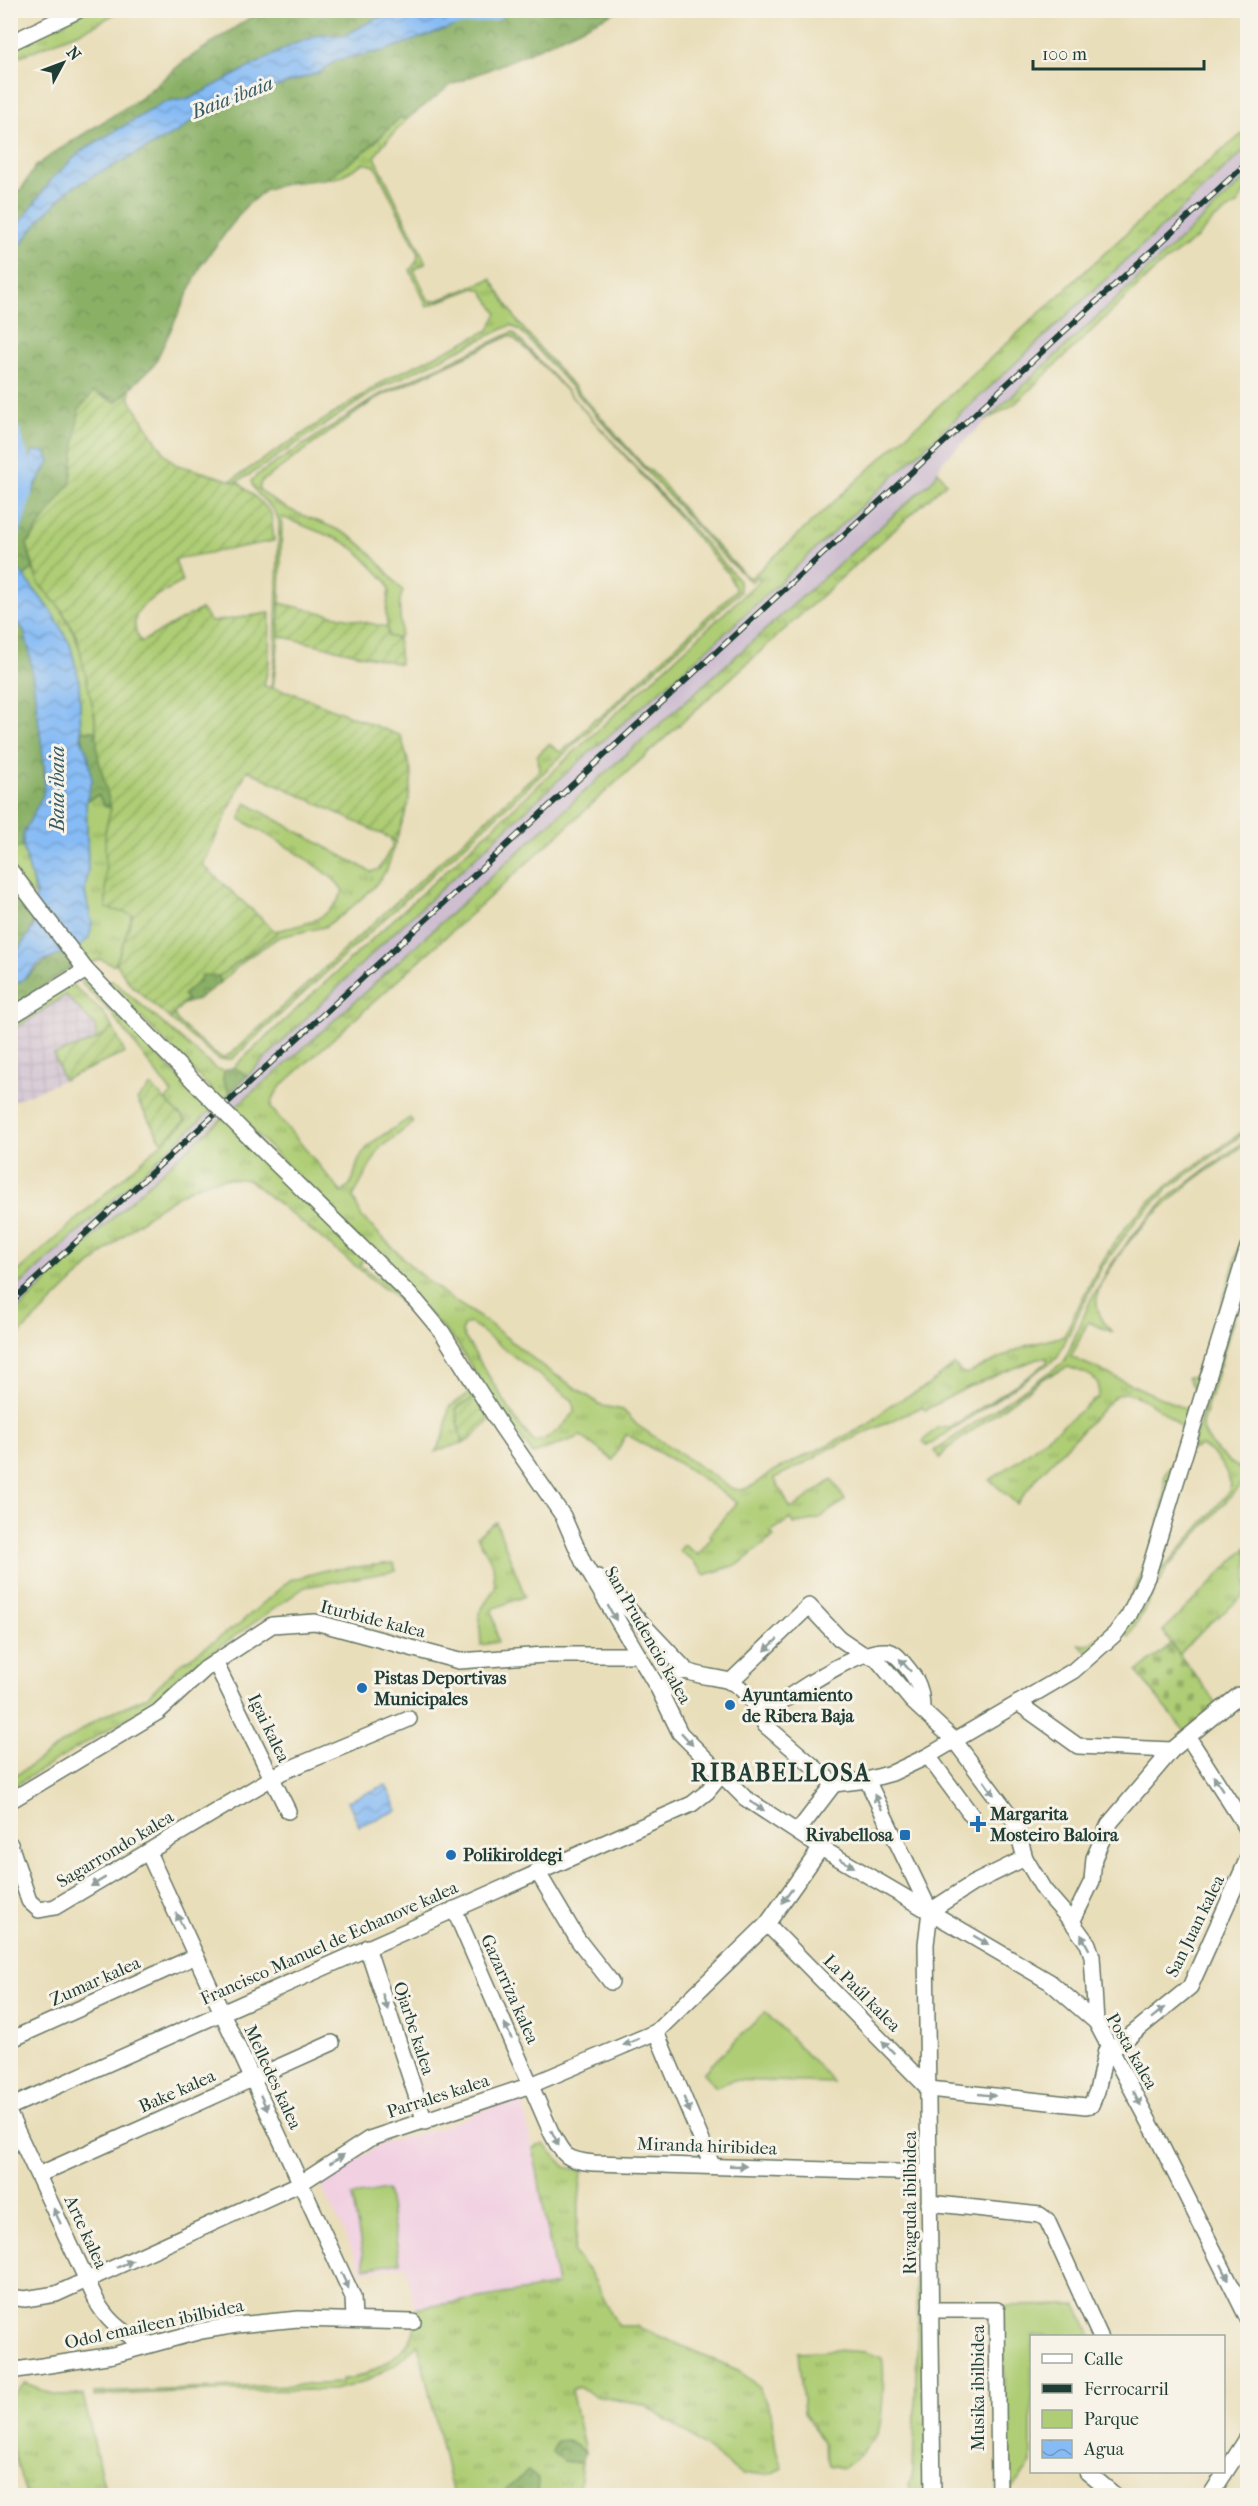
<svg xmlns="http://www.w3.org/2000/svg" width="1258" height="2506" viewBox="0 0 1258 2506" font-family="'IM FELL French Canon',serif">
<defs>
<pattern id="industrial-grid" width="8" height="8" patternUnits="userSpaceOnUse" patternTransform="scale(1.5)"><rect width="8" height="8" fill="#cebed0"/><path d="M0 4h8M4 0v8" fill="none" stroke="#b0a4b3"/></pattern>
<pattern id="grass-tufts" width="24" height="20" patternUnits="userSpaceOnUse" patternTransform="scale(1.5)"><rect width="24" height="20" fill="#aecd74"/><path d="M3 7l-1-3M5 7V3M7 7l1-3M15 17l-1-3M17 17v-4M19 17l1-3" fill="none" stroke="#8da860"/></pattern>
<pattern id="forest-crowns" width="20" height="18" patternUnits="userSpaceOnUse" patternTransform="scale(1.5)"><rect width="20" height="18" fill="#8ab066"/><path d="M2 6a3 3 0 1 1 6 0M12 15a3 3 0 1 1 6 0" fill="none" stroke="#709055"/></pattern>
<pattern id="cemetery-stones" width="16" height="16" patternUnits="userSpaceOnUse" patternTransform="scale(1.5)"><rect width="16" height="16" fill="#aecd74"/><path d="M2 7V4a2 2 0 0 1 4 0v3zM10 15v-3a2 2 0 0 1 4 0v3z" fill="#8da860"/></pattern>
<pattern id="garden-furrows" width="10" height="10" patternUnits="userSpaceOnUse" patternTransform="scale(1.5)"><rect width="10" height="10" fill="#aecd74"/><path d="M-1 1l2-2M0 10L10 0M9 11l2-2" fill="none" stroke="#8da860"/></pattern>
<pattern id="water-waves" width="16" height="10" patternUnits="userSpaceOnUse" patternTransform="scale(1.5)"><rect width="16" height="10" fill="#86bbf5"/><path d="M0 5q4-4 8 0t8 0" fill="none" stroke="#6d99c7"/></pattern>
</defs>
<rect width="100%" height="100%" fill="#f7f3e8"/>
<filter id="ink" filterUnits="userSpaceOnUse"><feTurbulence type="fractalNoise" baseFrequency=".0167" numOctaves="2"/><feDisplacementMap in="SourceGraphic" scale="12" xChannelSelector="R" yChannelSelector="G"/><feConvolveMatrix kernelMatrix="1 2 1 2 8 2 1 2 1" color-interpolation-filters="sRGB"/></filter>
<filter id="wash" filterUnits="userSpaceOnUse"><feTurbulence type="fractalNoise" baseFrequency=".008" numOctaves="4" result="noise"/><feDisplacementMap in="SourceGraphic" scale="24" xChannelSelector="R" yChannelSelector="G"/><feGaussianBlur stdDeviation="1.35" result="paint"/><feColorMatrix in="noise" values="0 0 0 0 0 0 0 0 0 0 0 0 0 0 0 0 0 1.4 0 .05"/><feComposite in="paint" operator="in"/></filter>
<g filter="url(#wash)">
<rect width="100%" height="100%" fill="#e9deba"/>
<polygon fill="#f1d0e2" points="522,2096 557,2285 415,2309 406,2266 363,2272 321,2185 382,2143 439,2128"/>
<polygon fill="url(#industrial-grid)" points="66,995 95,1026 96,1040 54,1054 63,1080 11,1102 11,1031"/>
<polygon fill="#cebed0" points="1247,148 1247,177 942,462 934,479 585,791 284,1066 220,1117 11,1317 11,1293 210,1112 384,942 564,775 711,646"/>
<g fill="url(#grass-tufts)" stroke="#668554" stroke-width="1.5" fill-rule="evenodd">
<polygon points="87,11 119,11 96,25 11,60 10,47"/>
<path d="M399 118 407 119 381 147 375 157 426 263 414 270 429 301 438 300 491 279 518 322 539 347 644 466C661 477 671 496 685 511 704 534 726 555 747 577H752L1167 196 1247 130V148L711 646 564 775 384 942 247 1076 234 1067 761 579 757 576 751 582 718 551 521 331 511 325 380 388 249 475 236 482 230 481 387 379 489 330 497 313 482 290 475 288 427 306 410 270 417 261 418 252 375 166 364 163 340 177 326 179 368 149Z"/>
<polygon points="1247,177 1247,186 1238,204 1213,220 1197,238 1159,266 1016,403 985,421"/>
<path d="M513 332 739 580 740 592 232 1059 218 1060 170 1019 174 1014 177 1021 215 1054 223 1058 232 1053 540 770 537 756 549 744 560 752 575 741 595 718 598 719 736 590 727 572C701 544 525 337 509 336L377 398 261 482 259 489C288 515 312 516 344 533 367 544 386 572 403 591 394 609 406 626 398 639L388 636 386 613 389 589 386 581 357 551 342 541 282 517 279 636 273 688H271L275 658 279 522C275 503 255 499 251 481L257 475 381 394Z"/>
<path d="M938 471 946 483 281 1086 272 1099 271 1108 342 1193C358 1180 352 1171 361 1156 371 1139 394 1129 410 1118L413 1123 380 1148 353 1197 362 1217 417 1272 451 1299 487 1322 545 1368 603 1406 623 1410 637 1425 733 1489 742 1490 754 1485 772 1472 868 1425 890 1405 924 1388 954 1365 962 1373H969L1025 1346 1064 1336C1085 1294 1105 1247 1138 1213 1170 1179 1211 1156 1247 1128V1131L1168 1189 1138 1218 1101 1268 1057 1358 931 1444 926 1445 923 1441 938 1427 950 1428 1035 1372 1047 1362V1358L1037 1359 968 1387 925 1410 922 1407 816 1455 817 1457 774 1478 791 1509 832 1480 845 1500 818 1519 794 1524 790 1519 770 1532 774 1536 739 1564 705 1575 691 1559 679 1551 684 1545 698 1555 712 1537 709 1535 737 1503 685 1467 626 1434 613 1460 581 1436 533 1454 512 1426 509 1427 456 1342 246 1123 235 1132 364 1257 360 1265 375 1276 388 1281 432 1326 477 1396 456 1409 462 1443 435 1452 444 1436 449 1407 470 1393 437 1343 390 1291 383 1288 249 1180C234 1178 219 1178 204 1183 143 1205 60 1296 11 1342V1317C99 1230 187 1144 284 1066L585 791 934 479ZM470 1323 573 1401 574 1413C563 1426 551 1439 534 1442L518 1423 462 1333 463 1326Z"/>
<path d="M33 569C39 587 52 596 62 611 83 644 93 692 96 731H81L79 679 23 576Z"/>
<polygon points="98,795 104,805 111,808 105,832 133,914 116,963 113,965 100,959 91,963 85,962 75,949 92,924 85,893 88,868 86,801"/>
<path d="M246 803 371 872 379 869 392 847 391 838 396 841 387 870 373 888 344 914 324 927 279 937 247 958 220 983 219 976 276 933 274 931C304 925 330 921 343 891 333 870 263 833 240 819Z"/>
<polygon points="10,841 15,849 23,846 36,896 11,879"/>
<polygon points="83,979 203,1102 214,1092 109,985 112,980 215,1068 224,1071 223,1080 230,1093 11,1293 10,1279 186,1121 165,1100 172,1094 111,1013 81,983"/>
<polygon points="69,982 102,1011 113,1028 96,1040 95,1026 66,995 11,1031 11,1021"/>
<path d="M1247 1139C1243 1149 1212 1167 1201 1175 1172 1196 1093 1266 1097 1304 1098 1316 1105 1323 1112 1332L1088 1322 1071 1357 1192 1412 1194 1416C1172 1485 1149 1610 1088 1652L1078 1644 1087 1645C1129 1627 1158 1536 1165 1494 1165 1488 1163 1481 1165 1475 1166 1470 1172 1465 1175 1461 1180 1453 1183 1444 1185 1435 1183 1422 1138 1392 1124 1393 1122 1393 1116 1396 1115 1396L1039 1475 1017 1504 990 1480 1012 1465 1098 1397C1104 1376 1084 1373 1068 1367L1044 1378 946 1450 940 1458 934 1451 1064 1362 1091 1299 1130 1238 1166 1199Z"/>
<polygon points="1247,1223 1247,1235 1202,1389 1196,1393 1187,1377 1195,1376 1198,1365 1204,1360"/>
<path d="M1247 1264V1275L1202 1424C1206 1446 1228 1463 1247 1472L1243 1476 1247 1482V1490L1241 1484 1167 1568 1129 1637 1123 1630 1156 1563 1164 1568 1228 1493 1231 1485C1226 1470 1216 1452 1201 1446L1191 1450Z"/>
<polygon points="496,1522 525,1596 492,1609 498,1642 481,1645 479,1613 495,1588 493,1565 477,1536"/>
<polygon points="1247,1547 1247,1593 1200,1632 1179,1655 1163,1631"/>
<polygon points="394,1563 396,1571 305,1587 178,1676 152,1703 11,1788 11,1775 18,1774 101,1717 147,1697 179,1665 239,1624 290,1580 326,1570"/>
<path d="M544 2144 566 2167 582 2171 574 2253 591 2274 618 2326H636L740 2371 758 2387 771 2412 776 2449 782 2468 770 2474 741 2475 685 2432 644 2405 595 2396 578 2387 571 2390 585 2452 566 2440 563 2461 582 2463 578 2495H537V2479L528 2471 500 2495H453L418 2344 398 2362 365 2382 333 2390 198 2391 94 2396V2393L342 2383V2379C364 2380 405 2355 413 2334 416 2327 414 2316 415 2309L557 2285 533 2148Z"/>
<polygon points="901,2243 925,2243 927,2495 912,2495 908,2484 913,2472 918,2317 914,2255"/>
<path d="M834 2350 865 2352 882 2358C885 2371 883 2423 877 2434 870 2447 854 2460 843 2468L829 2465 823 2444 804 2412 798 2352Z"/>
<polygon points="26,2383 55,2396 83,2395 106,2495 26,2495 11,2442 10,2397"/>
</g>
<g fill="url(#forest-crowns)" stroke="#54764d" stroke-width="1.5">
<polygon points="276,10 398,11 373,20 344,36 322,34 292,45 191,98 163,103 81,151 52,179 11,235 11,191 21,190 35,167 55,152 141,98 183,62 257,13"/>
<path d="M481 11H617L519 57 451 85 407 119 399 118 368 149 326 179 287 183 265 190 245 207 202 264 154 365 116 402 103 394 76 440 71 482 27 544 33 569 23 576C20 572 14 566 12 561 6 535 37 482 50 461L15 483 11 496V280L19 246 43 216 71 188 179 131 205 111 320 72 337 60 383 51 478 18Z"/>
<path d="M10 616C14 620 21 625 24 630 33 646 48 776 43 795 37 813 23 825 23 846L15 849C9 838 7 818 15 808L10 762Z"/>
<polygon points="81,731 96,731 98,756 111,808 104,805 98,795 86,801 92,781"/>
<path d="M10 879C27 899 43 912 26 938 21 945 18 952 11 956Z"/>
<path d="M66 952 75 964 11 1009V987C31 976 43 959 66 952Z"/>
<polygon points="207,973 219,976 220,983 196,1000 183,1004 187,999 183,995 200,980 201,974"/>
<polygon points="234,1067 247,1076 230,1093 223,1080 224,1071"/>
<polygon points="566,2440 585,2452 582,2463 563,2461 552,2452 557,2441"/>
<polygon points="528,2471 538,2479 537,2495 500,2495"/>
</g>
<polygon fill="url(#cemetery-stones)" stroke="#668554" stroke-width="1.5" points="1171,1644 1219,1706 1186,1733 1137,1672"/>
<g fill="#aecd74" stroke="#668554" stroke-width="1.5">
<polygon points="765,2012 826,2074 833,2083 733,2080 716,2087 703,2073"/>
<polygon points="387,2190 400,2262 365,2268 352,2196"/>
<polygon points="1077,2305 1091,2336 1032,2336 1031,2464 1006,2496 1003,2306"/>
</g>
<g fill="url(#garden-furrows)" stroke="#668554" stroke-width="1.5">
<path d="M130 390V400L165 454 175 464 239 483 264 505 271 513 274 541 175 559 182 582C156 597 120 608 141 642L201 609 211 622 270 613 269 663 264 686 290 692 401 736 412 775 408 805 396 841 247 770 203 865 277 933 219 976 201 975 200 980 183 995 187 999 170 1019 130 984 116 963 133 915 106 908 105 832 111 808 98 756 95 717 77 637 61 609 38 583 27 544 71 482 79 409 94 392 116 402Z"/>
<polygon points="279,603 387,627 388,636 398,639 400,664 279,636"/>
<polygon points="113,1028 125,1053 63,1080 54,1055 96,1040"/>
<polygon points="151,1086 186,1121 162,1142 137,1100"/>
<polygon points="477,1396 491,1419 470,1440 462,1443 456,1409"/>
</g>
<g fill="url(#water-waves)" stroke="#527c94" stroke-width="1.5">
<polygon points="398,11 481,11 478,18 383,51 337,60 320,72 205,111 179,131 71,188 43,216 19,246 11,280 11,235 52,179 81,151 163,103 191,98 292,45 322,34 344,36 373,20"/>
<polygon points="33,451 45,452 50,461 32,490 12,543 12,561 51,611 70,644 79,679 81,738 89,758 92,781 86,801 88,868 85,893 92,924 89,938 79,947 41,962 21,981 11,987 11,956 16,953 34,926 32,905 36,895 23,846 23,834 43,795 45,771 29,650 24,630 11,616 11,496"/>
<polygon points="386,1785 398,1810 359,1826 348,1801"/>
</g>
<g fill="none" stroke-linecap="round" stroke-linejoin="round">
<g stroke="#86bbf5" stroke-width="21">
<polyline points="453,16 494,10"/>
<polyline points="10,433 25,481 10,531"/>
</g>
</g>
</g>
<g filter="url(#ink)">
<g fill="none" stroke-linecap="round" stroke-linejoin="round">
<defs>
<g id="minor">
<polyline points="10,43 79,10"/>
<polyline points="10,870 86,970 205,1093"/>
<polyline points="10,1017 86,970"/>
<polyline points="245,1133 416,1301 442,1332 501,1426 563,1516 583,1562 659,1690 680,1733 745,1798 821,1848 1050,1982 1096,2022 1153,2129 1248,2319"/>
<path d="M598 1577 687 1671C701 1677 715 1677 729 1681 745 1687 760 1711 765 1725L834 1784"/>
<polyline points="215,1662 288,1811"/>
<polyline points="730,1682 809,1606 839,1638 861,1653 876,1658 912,1701 954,1740 1015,1822 1025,1858 1044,1890 1072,1922 1088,1944 1092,1956 1096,2022"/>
<polyline points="662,1696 673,1674 687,1671"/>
<polyline points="1018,1703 1078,1746 1172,1750 1239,1695"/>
<path d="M761 1715C790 1697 855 1648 887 1651 895 1652 900 1659 905 1665 918 1680 922 1690 922 1710"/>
<polyline points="1188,1737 1248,1830"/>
<polyline points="928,1756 972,1816"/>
<polyline points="867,1780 930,1911"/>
<polyline points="834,1784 867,1780 892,1773 928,1756 1073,1671 1115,1634 1129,1615 1147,1577 1248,1247"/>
<polyline points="10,1801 158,1712 205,1669 272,1625 315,1622 459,1661 545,1655 636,1655"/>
<polyline points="798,1831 834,1784"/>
<polyline points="10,1844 29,1901 39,1910 55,1907 282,1772 409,1719"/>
<polyline points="148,1852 353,2297 354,2320"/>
<polyline points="537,1871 578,1940 611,1982"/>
<path d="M454 1909 551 2132C564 2157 566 2160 594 2163L928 2173"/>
<polyline points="930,1911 926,1944 933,2496"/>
<polyline points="930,1911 972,1884 1025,1858"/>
<polyline points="1072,1922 1092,1881 1094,1858 1109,1824 1172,1750"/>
<polyline points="767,1924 929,2089 1086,2106 1091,2105 1097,2091 1106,2050 1121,2043 1190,1987 1248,1858"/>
<polyline points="367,1947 425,2122"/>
<polyline points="656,2032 712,2165"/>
<polyline points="10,2040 196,1956"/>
<polyline points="10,2107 692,1804 707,1792 721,1775"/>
<path d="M10 2116 98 2304C111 2325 126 2335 148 2345"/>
<polyline points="38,2175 332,2043"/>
<polyline points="929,2203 1040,2215 1047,2220 1100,2336"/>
<polyline points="10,2297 25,2299 56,2294 301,2183 369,2139 531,2085 656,2032 767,1924 821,1848"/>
<polyline points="930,2310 997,2310 999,2496"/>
<polyline points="10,2371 113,2355 201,2331 237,2325 298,2319 413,2322"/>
<polyline points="1087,2472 1116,2496"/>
<polyline points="1210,2496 1248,2437"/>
</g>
</defs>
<use href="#minor" stroke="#667563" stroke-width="18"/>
<use href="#minor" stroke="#fff" stroke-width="15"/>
<defs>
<polyline id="rail" points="10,1303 1248,162"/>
</defs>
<use href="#rail" stroke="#1f3d34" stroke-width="6"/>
<use href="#rail" stroke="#f7f3e8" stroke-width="4" stroke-dasharray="11" stroke-linecap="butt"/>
<defs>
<polyline id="minor-bridge" points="205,1093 245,1133"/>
</defs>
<use href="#minor-bridge" stroke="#667563" stroke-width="18" stroke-linecap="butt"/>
<use href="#minor-bridge" stroke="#fff" stroke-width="15"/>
</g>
<defs><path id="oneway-solid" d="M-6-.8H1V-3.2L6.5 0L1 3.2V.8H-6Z" transform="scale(1.5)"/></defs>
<g fill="#8f9e9a">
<use href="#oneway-solid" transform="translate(612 1613) rotate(60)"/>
<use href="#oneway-solid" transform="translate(771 1645) rotate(137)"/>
<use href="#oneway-solid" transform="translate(905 1665) rotate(-132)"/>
<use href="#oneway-solid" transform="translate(687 1739) rotate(48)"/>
<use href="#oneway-solid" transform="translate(1218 1783) rotate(-123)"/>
<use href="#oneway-solid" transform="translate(989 1788) rotate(54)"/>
<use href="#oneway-solid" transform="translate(878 1802) rotate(-117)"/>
<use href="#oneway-solid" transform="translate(757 1806) rotate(32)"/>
<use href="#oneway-solid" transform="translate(847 1863) rotate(29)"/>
<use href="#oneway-solid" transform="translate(98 1882) rotate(149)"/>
<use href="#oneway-solid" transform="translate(787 1896) rotate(126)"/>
<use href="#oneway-solid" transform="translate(180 1921) rotate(-115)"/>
<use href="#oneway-solid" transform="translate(981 1940) rotate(30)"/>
<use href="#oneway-solid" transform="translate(1085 1942) rotate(-119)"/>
<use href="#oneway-solid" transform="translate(385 2002) rotate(72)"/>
<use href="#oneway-solid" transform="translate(1158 2013) rotate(-39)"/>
<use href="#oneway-solid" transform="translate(508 2031) rotate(-114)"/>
<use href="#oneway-solid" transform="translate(631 2042) rotate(157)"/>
<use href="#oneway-solid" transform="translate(888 2047) rotate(-135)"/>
<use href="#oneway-solid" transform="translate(987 2095) rotate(6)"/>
<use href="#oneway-solid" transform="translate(1137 2098) rotate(63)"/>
<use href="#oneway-solid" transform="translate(264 2103) rotate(65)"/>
<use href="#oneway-solid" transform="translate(687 2105) rotate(67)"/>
<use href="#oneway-solid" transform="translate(555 2138) rotate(64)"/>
<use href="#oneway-solid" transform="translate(337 2159) rotate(-32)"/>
<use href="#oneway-solid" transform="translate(738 2166) rotate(2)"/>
<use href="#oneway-solid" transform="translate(57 2216) rotate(-115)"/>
<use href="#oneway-solid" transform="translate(125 2264) rotate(-24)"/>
<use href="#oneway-solid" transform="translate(1225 2272) rotate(63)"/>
<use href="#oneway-solid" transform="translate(345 2281) rotate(65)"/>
</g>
</g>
<g fill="#1f6fb2" stroke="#f7f3e8" stroke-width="2">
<circle cx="362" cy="1688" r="6"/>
<circle cx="730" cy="1705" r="6"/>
<path d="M975 1815h6v6h6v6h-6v6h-6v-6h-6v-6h6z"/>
<rect x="899" y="1829" width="12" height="12" rx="3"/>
<circle cx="451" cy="1855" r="6"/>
</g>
<g text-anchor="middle" stroke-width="6" stroke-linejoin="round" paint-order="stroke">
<g font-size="18" fill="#1f3d34" stroke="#f7f3e8">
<text transform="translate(373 1619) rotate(14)" y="6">Iturbide kalea</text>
<text transform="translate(648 1635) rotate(60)" y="6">San Prudencio kalea</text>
<text transform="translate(269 1728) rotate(64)" y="6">Igai kalea</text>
<text transform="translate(115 1849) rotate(-31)" y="6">Sagarrondo kalea</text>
<text transform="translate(1195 1926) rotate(-64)" y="6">San Juan kalea</text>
<text transform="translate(329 1943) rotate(-24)" y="6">Francisco Manuel de Echanove kalea</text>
<text transform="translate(95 1981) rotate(-24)" y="6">Zumar kalea</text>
<text transform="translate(510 1989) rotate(66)" y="6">Gazarriza kalea</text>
<text transform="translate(862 1993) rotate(45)" y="6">La Paúl kalea</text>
<text transform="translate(414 2028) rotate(72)" y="6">Ojarbe kalea</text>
<text transform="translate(1132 2051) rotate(60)" y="6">Posta kalea</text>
<text transform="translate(273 2077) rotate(65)" y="6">Melledes kalea</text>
<text transform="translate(177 2091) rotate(-24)" y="6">Bake kalea</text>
<text transform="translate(438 2096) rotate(-18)" y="6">Parrales kalea</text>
<text transform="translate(707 2146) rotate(2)" y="6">Miranda hiribidea</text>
<text transform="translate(910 2203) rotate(-90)" y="6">Rivaguda ibilbidea</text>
<text transform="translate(86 2232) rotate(65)" y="6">Arte kalea</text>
<text transform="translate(154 2324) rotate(-12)" y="6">Odol emaileen ibilbidea</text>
<text transform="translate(978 2388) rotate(-90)" y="6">Musika ibilbidea</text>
</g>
<g font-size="18" font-weight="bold" fill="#1f3d34" stroke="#f7f3e8" text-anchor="start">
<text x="374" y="1684">Pistas Deportivas<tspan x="374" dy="21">Municipales</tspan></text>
<text x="742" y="1701">Ayuntamiento<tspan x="742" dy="21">de Ribera Baja</tspan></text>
<text x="990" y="1820">Margarita<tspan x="990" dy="21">Mosteiro Baloira</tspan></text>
<text x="893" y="1841" text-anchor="end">Rivabellosa</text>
<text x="463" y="1861">Polikiroldegi</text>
</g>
<g font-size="20" font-style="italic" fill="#395c64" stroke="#f7f3e8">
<text transform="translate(232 97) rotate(-21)" y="7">Baia ibaia</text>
<text transform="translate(57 789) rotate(-90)" y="7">Baia ibaia</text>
</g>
<g font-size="24" font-weight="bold" letter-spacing="1.5" fill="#1f3d34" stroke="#f7f3e8">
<text x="781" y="1781">RIBABELLOSA</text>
</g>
</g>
<rect width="1258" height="2506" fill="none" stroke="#f7f3e8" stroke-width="36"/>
<rect x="1030" y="2335" width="195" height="138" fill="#f7f3e8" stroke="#a1aaa0" stroke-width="1.5"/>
<rect x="1042" y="2354" width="30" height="9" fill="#ffffff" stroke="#a1aaa0" stroke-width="1.5"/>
<text x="1084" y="2365" font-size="18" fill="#1f3d34">Calle</text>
<rect x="1042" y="2384" width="30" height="9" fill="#1f3d34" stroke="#a1aaa0" stroke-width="1.5"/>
<text x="1084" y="2395" font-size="18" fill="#1f3d34">Ferrocarril</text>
<rect x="1042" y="2410" width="30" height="18" fill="#aecd74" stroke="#a1aaa0" stroke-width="1.5"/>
<text x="1084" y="2425" font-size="18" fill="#1f3d34">Parque</text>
<rect x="1042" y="2440" width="30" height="18" fill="url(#water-waves)" stroke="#a1aaa0" stroke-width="1.5"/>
<text x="1084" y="2455" font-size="18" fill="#1f3d34">Agua</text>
<g transform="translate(63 63) rotate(49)" stroke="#f7f3e8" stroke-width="4.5" paint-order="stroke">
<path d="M0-4.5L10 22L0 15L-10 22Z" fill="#1f3d34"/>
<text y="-9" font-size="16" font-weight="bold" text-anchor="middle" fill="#1f3d34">N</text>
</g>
<path d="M1033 60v9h171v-9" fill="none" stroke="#1f3d34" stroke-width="3"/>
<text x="1042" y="60" font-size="18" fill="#1f3d34" stroke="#f7f3e8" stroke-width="4.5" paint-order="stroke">100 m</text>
</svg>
